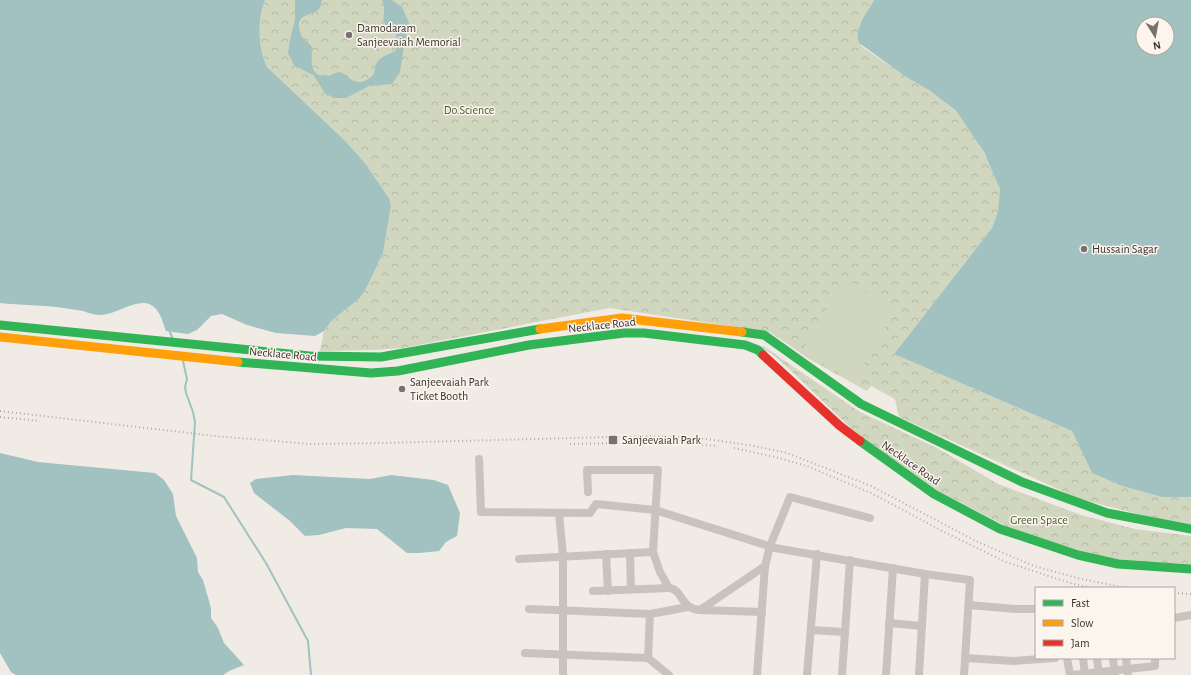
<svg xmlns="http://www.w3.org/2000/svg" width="1191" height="675" viewBox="0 0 1191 675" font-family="'Alegreya Sans',sans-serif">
<defs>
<pattern id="forest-crowns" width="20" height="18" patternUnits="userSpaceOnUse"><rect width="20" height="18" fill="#d1d6bf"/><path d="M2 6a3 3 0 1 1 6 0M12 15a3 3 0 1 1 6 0" fill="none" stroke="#b4b8a4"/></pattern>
</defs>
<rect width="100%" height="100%" fill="#f0ebe5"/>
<g fill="url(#forest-crowns)">
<path d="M265 0H874L859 26 861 46C891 68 925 85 953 109 967 121 997 172 1000 190 1002 203 997 216 992 228L894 354 1072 431 1092 473 1122 486 1162 497H1191V525L1165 521 1080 499 899 417 895 399 871 386 867 391 809 359 770 332 609 308 403 348 375 350 320 351 324 331 332 320 359 299 365 291 383 253 391 206 389 198 364 162 267 67C258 47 257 20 265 0Z"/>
<polygon points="763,346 860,412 937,448 998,484 1081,515 1135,529 1191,536 1191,564 1118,561 1021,534 937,490 856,433 788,368 772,354 762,348"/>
</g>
<polygon fill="#d1d6bf" points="845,279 896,309 854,381 802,351"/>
<g fill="#a1c2c1" fill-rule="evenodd">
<path d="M0 0H265C257 20 258 48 267 67L345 141 364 162 389 198 391 206 383 253 365 291 359 299 332 320 324 331 315 336 276 333 247 325 222 314 211 316 197 330 188 334 166 331C162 320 159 305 145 303 131 302 116 314 101 315 94 315 89 313 83 311 77 310 70 309 64 308 43 305 21 305 0 303Z"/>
<path d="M295 0H322C321 3 321 7 319 9 313 16 297 13 299 28 300 31 301 34 302 37 305 40 309 43 312 47 312 59 308 78 328 76 332 75 336 72 340 72 343 73 345 75 348 77 357 86 367 82 374 74 375 69 375 64 379 60 388 51 404 55 396 35 393 30 388 29 385 24 381 18 387 11 382 0H392L402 7 409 23 404 46 400 72 392 84 369 86 346 98H334L325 93 313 75 294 65 288 53 290 40 295 20Z"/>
<path d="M874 0H1191V497H1162L1122 486 1092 473 1072 431 894 354 992 228 998 212 1000 189 984 152 961 118 955 110 930 91 905 76 859 43C854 27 867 13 874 0ZM1143 24H1167V48H1143Z"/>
<polygon points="0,453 38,462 155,473 164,480 173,494 176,516 197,558 198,572 203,580 211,608 211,618 218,628 224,643 244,665 229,671 223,675 16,675 11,672 0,653"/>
<polygon points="293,475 370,479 391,475 434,480 448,485 460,513 457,536 446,542 439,551 420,553 407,553 377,529 346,528 319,535 305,536 290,521 254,493 250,483 256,479"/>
</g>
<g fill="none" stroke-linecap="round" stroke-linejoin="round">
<g stroke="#a1c2c1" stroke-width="2">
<polyline points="169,330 173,339"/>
<polyline points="183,361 187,379 185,387 186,393 193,412 195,422 191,480 224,497 266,563 308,641 311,675"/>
</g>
<g stroke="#c9c3be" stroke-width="8">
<polyline points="479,459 481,512 590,513 596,504 655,510 775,548 925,574 970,580 964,675"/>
<path d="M588 492 587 470H658L653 552 660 572 669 588C683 589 680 609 700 610L765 566"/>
<polyline points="559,513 563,556 563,675"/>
<polyline points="630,553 631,589"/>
<polyline points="606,554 608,591"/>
<polyline points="519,559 653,552"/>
<polyline points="593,591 669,588"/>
<polyline points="969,605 1015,609 1036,609"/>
<polyline points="529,609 650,614"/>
<polyline points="700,610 762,612"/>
<polyline points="1174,618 1191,615"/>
<polyline points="889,623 922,626"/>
<polyline points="811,630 845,632"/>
<polyline points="525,653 648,658 669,675"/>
<polyline points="648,658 650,614 688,607"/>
<polyline points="965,658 1014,661 1055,658"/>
<polyline points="1067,658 1070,675"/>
<polyline points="1083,658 1085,675"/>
<polyline points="1097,658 1099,675"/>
<polyline points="1113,658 1115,675"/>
<polyline points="1126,658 1128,675"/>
<polyline points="757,675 765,566 770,546 790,497 870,518"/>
<polyline points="807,675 817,554"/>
<polyline points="842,675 850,560"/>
<polyline points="886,675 893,568"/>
<polyline points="919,675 925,574"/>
<polyline points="1073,675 1155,666 1155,658"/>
</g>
<g stroke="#30b455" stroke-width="9">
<polyline points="0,325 310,356 381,357 540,329"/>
<polyline points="742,332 764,335 861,404 1022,482 1107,513 1191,529"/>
<polyline points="238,362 371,373 398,371 529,345 624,333 644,333 745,345 758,350 763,355"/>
<polyline points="860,441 934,494 1000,529 1078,555 1118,564 1191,569"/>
</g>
<g stroke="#ff9f0a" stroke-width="9">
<polyline points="540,329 622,318 742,332"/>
<polyline points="0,337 238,362"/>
</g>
<polyline stroke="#e5322d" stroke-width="9" points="763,355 840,426 860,441"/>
<g stroke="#b1aca8" stroke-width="2" stroke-dasharray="1 3" stroke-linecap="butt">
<polyline points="0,411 215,436 310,444 382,443 649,436 699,438 749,445 787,453 871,486 980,543 1034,566 1081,579 1128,588"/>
<polyline points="0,417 40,421"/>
<polyline points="570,444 663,442 718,446"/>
<polyline points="734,448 775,457 807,466 871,493 946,533 1006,562 1070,583 1092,588"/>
<polyline points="1174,593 1191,594"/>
</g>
</g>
<g fill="#7a716c" stroke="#fbf5ee" stroke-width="1.5">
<circle cx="349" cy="35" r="4"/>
<circle cx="1084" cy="249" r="4"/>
<circle cx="402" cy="389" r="4"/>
<rect x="608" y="435" width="10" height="10" rx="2"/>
</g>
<g text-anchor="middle" stroke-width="3" stroke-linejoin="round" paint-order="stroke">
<g font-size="12" fill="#3b302b" stroke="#fbf5ee" text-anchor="start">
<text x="357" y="32">Damodaram<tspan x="357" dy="14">Sanjeevaiah Memorial</tspan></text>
<text x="1092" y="253">Hussain Sagar</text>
<text x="410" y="386">Sanjeevaiah Park<tspan x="410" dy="14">Ticket Booth</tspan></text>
<text x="622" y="444">Sanjeevaiah Park</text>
</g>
<g font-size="12" fill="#4a5a2e" stroke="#fbf5ee">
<text x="469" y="114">Do.Science</text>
<text x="1039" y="524">Green Space</text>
</g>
<g font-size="12" fill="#3b302b" stroke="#fbf5ee">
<text transform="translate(602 325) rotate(-6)" y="4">Necklace Road</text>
<text transform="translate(283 354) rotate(5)" y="4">Necklace Road</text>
<text transform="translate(911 463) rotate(35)" y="4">Necklace Road</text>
</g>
</g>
<rect x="1035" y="587" width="140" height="72" fill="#fbf5ee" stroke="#aea6a0"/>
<rect x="1043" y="600" width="20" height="6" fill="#30b455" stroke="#aea6a0"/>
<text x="1071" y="607" font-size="12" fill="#3b302b">Fast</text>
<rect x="1043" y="620" width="20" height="6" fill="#ff9f0a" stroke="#aea6a0"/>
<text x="1071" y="627" font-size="12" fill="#3b302b">Slow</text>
<rect x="1043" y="640" width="20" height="6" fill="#e5322d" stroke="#aea6a0"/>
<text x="1071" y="647" font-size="12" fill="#3b302b">Jam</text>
<g transform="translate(1155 36) rotate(169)"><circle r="19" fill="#fbf5ee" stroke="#aea6a0"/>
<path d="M0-3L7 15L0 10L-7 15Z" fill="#7a716c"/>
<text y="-6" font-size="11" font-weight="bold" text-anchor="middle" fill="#3b302b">N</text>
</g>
</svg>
